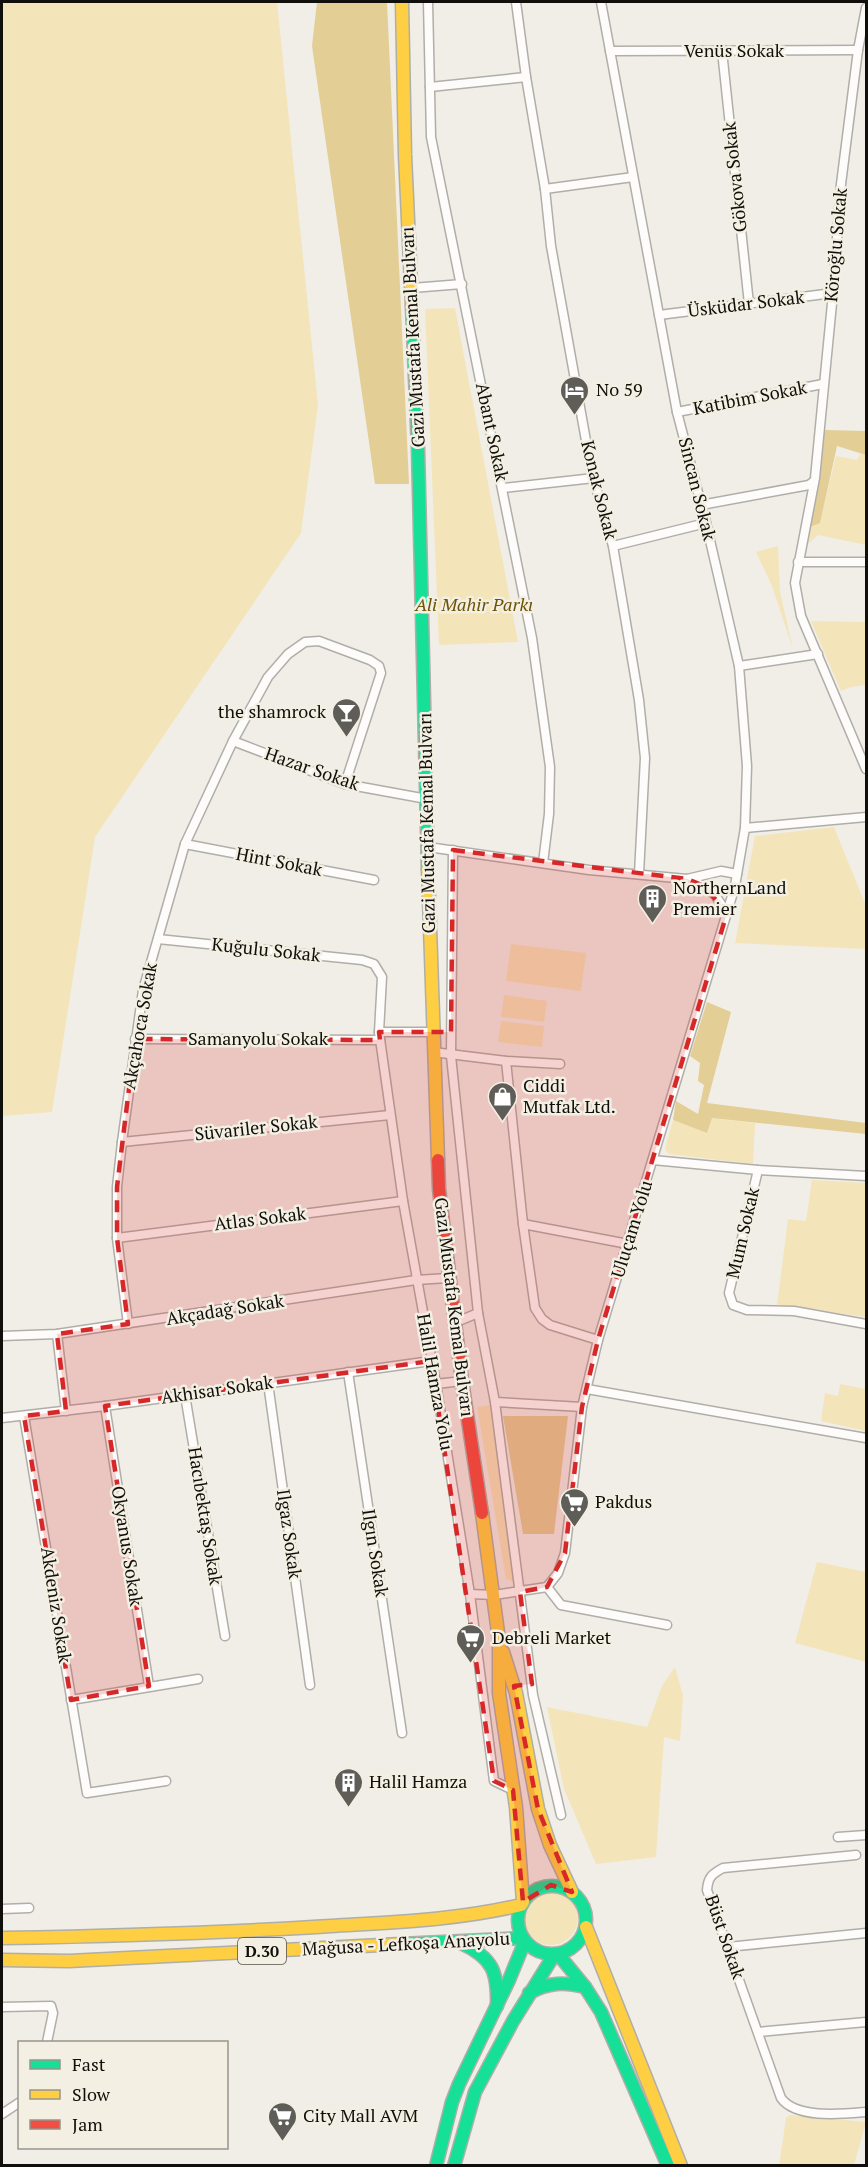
<svg xmlns="http://www.w3.org/2000/svg" width="868" height="2167" viewBox="0 0 868 2167" font-family="'PT Serif',serif">
<rect width="100%" height="100%" fill="#f0eee7"/>
<g fill="#f4e4ba">
<polygon points="2,2 277,2 318,405 301,533 95,837 52,1112 2,1116"/>
<polygon points="455,308 518,642 439,645 425,309"/>
<polygon points="860,454 866,455 866,545 818,535 808,544 810,527 820,522 836,456 857,460"/>
<polygon points="778,546 780,592 793,649 772,586 756,552"/>
<polygon points="811,621 866,622 866,685 851,687 841,691"/>
<polygon points="834,827 866,906 866,949 735,943 755,836"/>
<polygon points="511,944 586,953 581,991 506,981"/>
<polygon points="504,995 547,1001 544,1022 501,1017"/>
<polygon points="501,1021 544,1026 542,1047 498,1042"/>
<polygon points="711,1118 755,1123 753,1164 669,1154 665,1149 673,1120 707,1133"/>
<polygon points="812,1180 866,1183 866,1317 777,1305 788,1219 806,1221"/>
<polygon points="840,1384 866,1389 866,1431 821,1421 825,1393 838,1396"/>
<polygon points="490,1405 514,1582 506,1579 477,1407"/>
<polygon points="817,1562 866,1572 866,1662 795,1643"/>
<polygon points="675,1667 683,1696 680,1741 664,1737 656,1857 596,1864 564,1789 547,1707 647,1727 662,1686"/>
<circle cx="551" cy="1918" r="27"/>
<polygon points="790,2115 866,2122 854,2165 779,2166 786,2118"/>
</g>
<g fill="#e3ce95">
<polygon points="317,2 387,2 409,484 375,484 312,46"/>
<polygon points="824,430 866,431 866,455 837,446 820,523 810,527"/>
<polygon points="707,1002 731,1012 707,1103 866,1123 866,1134 712,1118 707,1133 673,1120 676,1101 698,1114 704,1085 698,1081 700,1063 690,1056"/>
<polygon points="503,1416 568,1416 554,1534 523,1534"/>
</g>
<g fill="none" stroke-linecap="round" stroke-linejoin="round">
<defs>
<g id="street">
<polyline points="428,2 431,137 532,638 550,767 549,814 543,863"/>
<polyline points="516,2 526,77 545,189 551,246 592,474 613,546 639,700 645,758 639,874"/>
<polyline points="866,8 858,50 841,184 833,293 815,478 795,583 801,616 866,769"/>
<polyline points="610,51 858,50"/>
<polyline points="722,51 749,304"/>
<polyline points="430,87 526,77"/>
<polyline points="545,189 633,177"/>
<polyline points="412,288 462,284"/>
<polyline points="659,315 833,293"/>
<polyline points="677,412 823,384"/>
<polyline points="503,488 594,478"/>
<polyline points="701,505 809,485 813,482"/>
<polyline points="613,546 706,523"/>
<polyline points="798,562 866,562"/>
<polyline points="739,666 818,654"/>
<polyline points="233,741 345,784 427,799"/>
<polyline points="745,828 866,817"/>
<polyline points="185,844 374,880"/>
<polyline points="428,847 589,870 687,879 704,886 715,895 727,913"/>
<polyline points="453,850 451,1056 478,1313 454,1323"/>
<polyline points="687,879 721,871 737,874"/>
<polyline points="158,939 362,960 374,964 382,977 379,1032 403,1201 436,1384 470,1594 494,1781 513,1790"/>
<polyline points="379,1032 432,1032"/>
<polyline points="135,1039 380,1040"/>
<polyline points="433,1052 506,1061 560,1064"/>
<polyline points="506,1061 523,1224 535,1308 542,1319 550,1325 598,1340"/>
<polyline points="122,1142 390,1115"/>
<polyline points="653,1160 758,1170 866,1176"/>
<polyline points="758,1170 729,1293 733,1305 747,1310 794,1311 866,1324"/>
<polyline points="523,1224 628,1244"/>
<polyline points="117,1238 403,1201"/>
<polyline points="478,1313 495,1402 582,1407"/>
<polyline points="128,1324 117,1238 117,1187 122,1142 143,990 185,844 233,741 268,677 288,654 305,642 319,641 370,660 379,666 381,673 345,784"/>
<polyline points="57,1334 66,1411"/>
<polyline points="2,1336 57,1334 416,1280 448,1278"/>
<polyline points="348,1372 402,1733"/>
<polyline points="268,1383 310,1685"/>
<polyline points="436,1384 462,1381"/>
<polyline points="587,1389 866,1438"/>
<polyline points="185,1395 225,1636"/>
<polyline points="495,1402 533,1695 561,1815"/>
<polyline points="105,1406 149,1686"/>
<polyline points="24,1416 87,1793 166,1781"/>
<polyline points="2,1418 105,1406 431,1361"/>
<polyline points="547,1587 558,1573 565,1553 582,1407 598,1340 735,886 745,828 747,766 739,666 706,523 677,412 601,2"/>
<polyline points="547,1587 561,1605 667,1625"/>
<polyline points="470,1594 494,1595 547,1587"/>
<polyline points="71,1700 198,1679"/>
<polyline points="838,1837 866,1835"/>
<path d="M856 1855 723 1868C712 1874 708 1877 707 1890L781 2098C796 2119 842 2114 866 2112"/>
<polyline points="2,1909 29,1908"/>
<polyline points="728,1947 866,1933"/>
<polyline points="2,2007 51,2006 53,2013 47,2042"/>
<polyline points="758,2032 866,2022"/>
<polyline points="2,2114 20,2102"/>
</g>
<g id="fast">
<polyline points="412,306 418,449 428,869"/>
<circle cx="552" cy="1920" r="34"/>
<path d="M461 1943C493 1958 498 1972 497 2006"/>
<polyline points="401,1944 523,1938"/>
<polyline points="558,1954 585,1987 601,2012 668,2166"/>
<path d="M529 1993C549 1982 564 1982 585 1987"/>
<polyline points="436,2166 452,2102 459,2084 509,1980 525,1941"/>
<polyline points="454,2166 475,2092 513,2021 554,1955"/>
</g>
<g id="slow">
<polyline points="402,2 405,155 412,306"/>
<polyline points="428,869 438,1160"/>
<polyline points="482,1513 499,1640 499,1693 516,1807 523,1902"/>
<polyline points="503,1652 516,1693 538,1809 550,1845 572,1892"/>
<polyline points="586,1927 681,2166"/>
<path d="M2 1938C112 1936 221 1933 331 1926 395 1922 458 1920 521 1905"/>
<polyline points="2,1960 69,1961 401,1944"/>
</g>
<polyline id="jam" points="438,1160 439,1189 462,1381 482,1513"/>
</defs>
<use href="#street" stroke="#afaea8" stroke-width="11"/>
<use href="#fast" stroke="#afaea8" stroke-width="15"/>
<use href="#slow" stroke="#afaea8" stroke-width="15"/>
<use href="#jam" stroke="#afaea8" stroke-width="15"/>
<use href="#street" stroke="#fdfcfb" stroke-width="8"/>
<use href="#fast" stroke="#16e098" stroke-width="12"/>
<use href="#slow" stroke="#ffcf43" stroke-width="12"/>
<use href="#jam" stroke="#f24e42" stroke-width="12"/>
</g>
<path fill="#d62828" fill-opacity="0.2" stroke="#d62828" stroke-width="4.5" stroke-dasharray="12 8" stroke-linejoin="round" d="M453 850 687 879 704 886 727 913 598 1340 582 1407 565 1553 547 1587 520 1592 532 1684 514 1686 538 1809 572 1892 551 1885 523 1902 513 1790 494 1781 431 1361 105 1406 149 1686 71 1700 24 1416 66 1411 57 1334 128 1324 117 1238V1187L135 1039 380 1040 379 1032H451Z"/>
<defs>
<symbol id="hotel-pin" viewBox="-11 -11 22 30"><path d="M0 17L-7.5 6A9.5 9.5 0 1 1 7.5 6Z" fill="#5f5d58" stroke="#f4efe3"/><path d="M-6-4.5h1.5V1H6V5H4.5V3h-9V5H-6ZM-4 0a1.8 1.8 0 1 1 3.6 0ZM.5 0V-2.5h3Q6-2.5 6 0Z" fill="#fff"/></symbol>
<symbol id="bar-pin" viewBox="-11 -11 22 30"><path d="M0 17L-7.5 6A9.5 9.5 0 1 1 7.5 6Z" fill="#5f5d58" stroke="#f4efe3"/><path d="M-6-5H6L.8 .8V4.5H3.5V6h-7V4.5H-.8V.8Z" fill="#fff"/></symbol>
<symbol id="building-pin" viewBox="-11 -11 22 30"><path d="M0 17L-7.5 6A9.5 9.5 0 1 1 7.5 6Z" fill="#5f5d58" stroke="#f4efe3"/><path d="M-4-6H4V6H1V3H-1V6H-4ZM-2.5-4.3h1.7v1.8h-1.7ZM.8-4.3h1.7v1.8H.8ZM-2.5-1h1.7V.8h-1.7ZM.8-1h1.7V.8H.8Z" fill="#fff"/></symbol>
<symbol id="shop-pin" viewBox="-11 -11 22 30"><path d="M0 17L-7.5 6A9.5 9.5 0 1 1 7.5 6Z" fill="#5f5d58" stroke="#f4efe3"/><path d="M-5-2.5h2.3a2.7 3.5 0 0 1 5.4 0H5L5.5 6h-11ZM-1.5-2.5h3a1.5 2.3 0 0 0-3 0Z" fill="#fff"/></symbol>
<symbol id="supermarket-pin" viewBox="-11 -11 22 30"><path d="M0 17L-7.5 6A9.5 9.5 0 1 1 7.5 6Z" fill="#5f5d58" stroke="#f4efe3"/><path d="M-6-5.5h2.5l.6 2H6L4.5 2H-2.5L-4.4-4H-6ZM-1.5 3.2a1.3 1.3 0 1 0 .1 0ZM3 3.2a1.3 1.3 0 1 0 .1 0Z" fill="#fff"/></symbol>
</defs>
<g fill-rule="evenodd">
<use href="#hotel-pin" x="558" y="374" width="33" height="45"/>
<use href="#bar-pin" x="330" y="696" width="33" height="45"/>
<use href="#building-pin" x="636" y="882" width="33" height="45"/>
<use href="#shop-pin" x="486" y="1080" width="33" height="45"/>
<use href="#supermarket-pin" x="558" y="1486" width="33" height="45"/>
<use href="#supermarket-pin" x="454" y="1622" width="33" height="45"/>
<use href="#building-pin" x="332" y="1766" width="33" height="45"/>
<use href="#supermarket-pin" x="266" y="2100" width="33" height="45"/>
</g>
<g text-anchor="middle" stroke-width="5" stroke-linejoin="round" paint-order="stroke">
<rect fill="#f4efe3" stroke="#55524c" stroke-width="1.5" x="238" y="1938" width="48" height="26" rx="4.5"/>
<g font-size="16" font-weight="bold" fill="#110f0b">
<text x="262" y="1957">D.30</text>
</g>
<g font-size="18" fill="#110f0b" stroke="#f4efe3">
<text x="734" y="57">Venüs Sokak</text>
<text transform="translate(735 177) rotate(-96)" y="6">Gökova Sokak</text>
<text transform="translate(836 245) rotate(-85)" y="6">Köroğlu Sokak</text>
<text transform="translate(746 304) rotate(-7)" y="6">Üsküdar Sokak</text>
<text transform="translate(413 337) rotate(-93)" y="6">Gazi Mustafa Kemal Bulvarı</text>
<text transform="translate(750 398) rotate(-11)" y="6">Katibim Sokak</text>
<text transform="translate(492 432) rotate(78)" y="6">Abant Sokak</text>
<text transform="translate(697 489) rotate(76)" y="6">Sincan Sokak</text>
<text transform="translate(599 490) rotate(76)" y="6">Konak Sokak</text>
<text transform="translate(312 769) rotate(19)" y="6">Hazar Sokak</text>
<text transform="translate(427 823) rotate(-91)" y="6">Gazi Mustafa Kemal Bulvarı</text>
<text transform="translate(279 862) rotate(11)" y="6">Hint Sokak</text>
<text transform="translate(266 950) rotate(6)" y="6">Kuğulu Sokak</text>
<text transform="translate(140 1026) rotate(-80)" y="6">Akçahoca Sokak</text>
<text x="258" y="1045">Samanyolu Sokak</text>
<text transform="translate(256 1128) rotate(-6)" y="6">Süvariler Sokak</text>
<text transform="translate(260 1219) rotate(-7)" y="6">Atlas Sokak</text>
<text transform="translate(632 1229) rotate(-73)" y="6">Uluçam Yolu</text>
<text transform="translate(743 1233) rotate(-77)" y="6">Mum Sokak</text>
<text transform="translate(454 1307) rotate(83)" y="6">Gazi Mustafa Kemal Bulvarı</text>
<text transform="translate(225 1310) rotate(-9)" y="6">Akçadağ Sokak</text>
<text transform="translate(435 1382) rotate(80)" y="6">Halil Hamza Yolu</text>
<text transform="translate(217 1390) rotate(-8)" y="6">Akhisar Sokak</text>
<text transform="translate(205 1516) rotate(81)" y="6">Hacıbektaş Sokak</text>
<text transform="translate(289 1534) rotate(82)" y="6">Ilgaz Sokak</text>
<text transform="translate(127 1546) rotate(81)" y="6">Okyanus Sokak</text>
<text transform="translate(375 1553) rotate(81)" y="6">Ilgın Sokak</text>
<text transform="translate(56 1605) rotate(81)" y="6">Akdeniz Sokak</text>
<text transform="translate(725 1937) rotate(71)" y="6">Büst Sokak</text>
<text transform="translate(406 1944) rotate(-3)" y="6">Mağusa - Lefkoşa Anayolu</text>
</g>
<g font-size="18" fill="#110f0b" stroke="#f4efe3" text-anchor="start">
<text x="596" y="396">No 59</text>
<text x="326" y="718" text-anchor="end">the shamrock</text>
<text x="673" y="894">NorthernLand<tspan x="673" dy="21">Premier</tspan></text>
<text x="523" y="1092">Ciddi<tspan x="523" dy="21">Mutfak Ltd.</tspan></text>
<text x="595" y="1508">Pakdus</text>
<text x="492" y="1644">Debreli Market</text>
<text x="369" y="1788">Halil Hamza</text>
<text x="303" y="2122">City Mall AVM</text>
</g>
<g font-size="18" font-style="italic" fill="#6c5305" stroke="#f4efe3">
<text x="474" y="611">Ali Mahir Parkı</text>
</g>
</g>
<rect width="868" height="2167" fill="none" stroke="#110f0b" stroke-width="6"/>
<rect x="18" y="2041" width="210" height="108" fill="#f4efe3" stroke="#99958d" stroke-width="1.5"/>
<rect x="30" y="2060" width="30" height="9" fill="#16e098" stroke="#99958d" stroke-width="1.5"/>
<text x="72" y="2071" font-size="18" fill="#110f0b">Fast</text>
<rect x="30" y="2090" width="30" height="9" fill="#ffcf43" stroke="#99958d" stroke-width="1.5"/>
<text x="72" y="2101" font-size="18" fill="#110f0b">Slow</text>
<rect x="30" y="2120" width="30" height="9" fill="#f24e42" stroke="#99958d" stroke-width="1.5"/>
<text x="72" y="2131" font-size="18" fill="#110f0b">Jam</text>
</svg>
